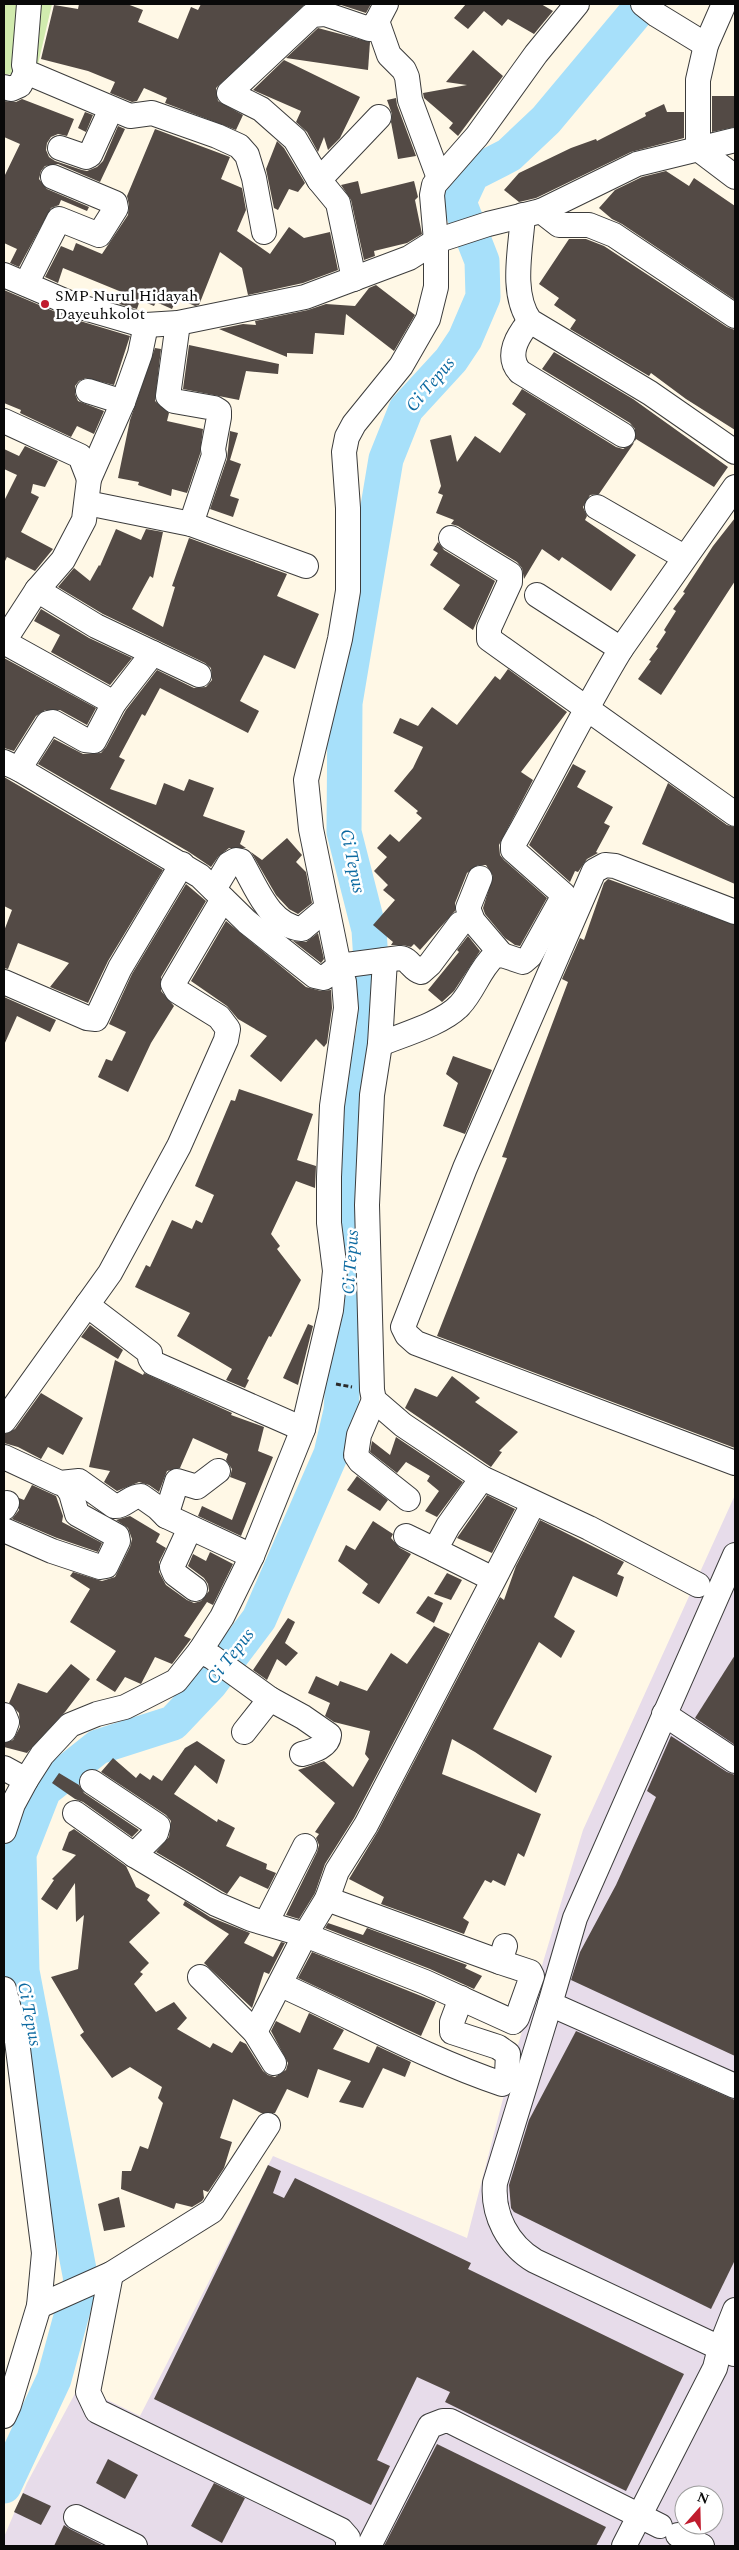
<svg xmlns="http://www.w3.org/2000/svg" width="739" height="2550" viewBox="0 0 739 2550" font-family="Spectral,serif">
<rect width="100%" height="100%" fill="#fff8e6"/>
<path fill="#e7dcea" fill-rule="evenodd" d="M735 1495V2546H4V2537L27 2483 79 2386 140 2416 273 2156 467 2238 511 2068 583 1830ZM684 2495H714V2525H684Z"/>
<polygon fill="#d1ebae" points="4,4 52,4 35,77 4,74"/>
<g fill="none" stroke-linecap="round" stroke-linejoin="round">
<polyline stroke="#a7e0fa" stroke-width="35" points="4,2486 54,2379 81,2280 22,1971 19,1854 44,1790 98,1747 173,1723 210,1684 259,1619 331,1454 341,1411 360,1104 375,1025 369,930 344,832 345,703 386,459 406,409 451,360 465,339 483,297 482,261 459,202 472,174 509,155 546,120 643,4"/>
</g>
<g fill="#534a45">
<polygon points="79,4 127,4 143,10 138,22 178,39 191,7 198,10 201,4 305,4 216,88 218,101 243,115 236,130 165,103 167,98 144,88 137,101 132,102 110,93 115,82 88,71 41,59 54,5 78,9"/>
<polygon points="338,4 371,4 366,13"/>
<polygon points="466,4 541,4 553,11 534,34 508,19 502,26 484,11 468,29 454,18"/>
<polygon points="318,28 370,42 368,70 286,58"/>
<polygon points="473,50 503,76 458,136 449,128 453,123 424,98 423,93 467,85 446,82"/>
<polygon points="284,60 360,97 340,138 328,150 324,137 318,152 307,132 296,122 301,111 253,90"/>
<polygon points="712,96 735,96 735,127 712,132"/>
<polygon points="396,98 397,105 416,156 398,159 391,122 392,114 387,100"/>
<polygon points="22,99 74,119 67,136 58,134 51,137 47,143 46,150 49,157 55,161 82,170 87,171 97,167 103,161 118,126 125,129 100,182 58,164 45,166 41,171 39,179 47,189 89,207 87,211 61,200 59,205 51,208 19,267 10,263 17,249 4,243 4,177 20,144 4,137 4,101 16,102"/>
<polygon points="664,104 667,112 684,112 684,138 631,152 536,198 519,202 504,190 519,173 571,148 596,139 597,141 646,116 645,113"/>
<polygon points="85,112 93,115 86,132 78,128"/>
<polygon points="155,129 230,157 221,179 242,188 246,210 237,231 270,254 289,227 304,238 330,232 338,270 303,283 248,295 242,268 220,252 199,305 195,306 177,298 172,309 156,302 154,306 140,300 137,309 119,304 124,293 63,268 58,283 45,277 61,246 73,251 76,243 102,254 128,215 129,205 127,196"/>
<polygon points="277,141 284,148 305,183 298,192 289,189 278,210 274,208 266,169"/>
<polygon points="666,171 689,186 694,178 735,206 735,300 622,224 612,219 599,208 615,190 642,177"/>
<polygon points="358,181 361,194 414,181 418,197 415,200 422,234 407,243 374,251 375,256 364,260 351,200 341,185"/>
<polygon points="569,239 586,239 604,246 727,327 735,330 735,430 686,399 651,373 649,376 570,329 576,320 554,305 559,298 539,284"/>
<polygon points="376,285 415,315 394,351 346,314 344,335 315,333 313,354 287,353 287,357 219,329 243,324 256,325 255,321 308,310 326,304 355,306 369,288"/>
<polygon points="4,290 70,318 130,336 114,385 86,378 79,381 75,386 75,394 78,401 104,411 94,434 77,426 71,437 20,413 21,410 4,403"/>
<polygon points="189,345 279,364 278,374 246,371 239,400 183,389"/>
<polygon points="155,348 161,349 155,401 169,413 167,421 203,429 200,454 187,493 172,489 171,496 138,485 139,482 118,478 130,420"/>
<polygon points="554,352 633,399 728,467 714,487 636,439 635,441 635,429 630,423 542,369"/>
<polygon points="522,389 616,447 623,449 634,443 599,494 590,495 583,507 587,516 585,520 636,555 611,591 562,557 559,561 542,549 524,579 522,568 517,562 458,526 451,524 454,520 436,513 443,495 438,493 441,486 430,440 451,435 457,462 475,436 500,453 526,414 512,404"/>
<polygon points="230,431 238,433 230,460 241,464 230,496 239,499 233,517 210,509 227,459"/>
<polygon points="25,446 58,461 45,487 33,484 31,493 39,497 21,532 53,549 35,571 7,557 4,563 4,501 17,475 4,469 4,449 19,456"/>
<polygon points="735,518 735,581 661,695 638,679 651,661 649,660 658,648 656,647 666,632 664,630 676,611 673,609 685,593 683,592 713,546"/>
<polygon points="116,529 141,540 146,529 163,532 153,578 150,576 132,609 163,627 175,587 172,586 189,538 287,574 277,596 319,614 295,669 264,655 240,701 259,711 248,733 160,688 145,716 142,714 119,757 125,760 110,789 156,805 164,783 184,791 189,779 214,788 203,816 245,831 240,844 246,848 229,848 218,857 211,867 189,852 38,764 54,739 83,754 101,753 106,747 126,710 157,670 194,688 206,687 212,680 211,668 205,663 103,614 58,587 74,568 90,581 99,565 100,566"/>
<polygon points="438,542 444,550 495,581 473,630 443,609 460,585 430,565 438,553 433,550"/>
<polygon points="41,609 89,638 132,658 110,685 51,652 60,635 34,621"/>
<polygon points="4,658 96,708 87,725 60,710 45,710 36,716 14,751 4,748"/>
<polygon points="508,669 567,712 521,772 533,780 499,845 500,855 504,860 547,898 520,946 515,945 505,938 485,914 483,908 493,876 486,865 478,865 467,873 455,903 455,911 420,950 414,944 411,947 403,945 391,945 393,942 373,925 395,900 383,890 388,885 374,871 387,857 377,848 390,834 399,842 422,818 416,813 418,811 394,791 413,768 423,747 393,733 400,718 418,726 432,707 457,725 495,676 500,680"/>
<polygon points="573,764 586,771 577,787 613,807 604,823 610,826 596,852 598,853 587,859 578,872 575,871 570,882 529,845"/>
<polygon points="4,777 163,870 108,961 88,1003 50,987 69,963 18,943 8,969 4,968 4,931 12,910 4,906"/>
<polygon points="668,783 727,825 735,827 735,884 642,844"/>
<polygon points="287,838 302,855 296,862 306,872 312,903 298,914 289,909 276,895 251,852 262,860"/>
<polygon points="608,879 735,925 735,1448 437,1336 507,1158 502,1157 568,982 562,979 580,938 584,940 604,883"/>
<polygon points="186,884 206,901 161,977 161,991 174,1006 151,1043 128,1092 98,1077 106,1059 112,1061 126,1032 109,1024 132,974"/>
<polygon points="226,921 306,987 321,991 331,990 332,1008 327,1043 324,1047 316,1039 281,1082 250,1056 267,1036 238,1019 227,1006 191,981"/>
<polygon points="318,933 324,959 321,963 293,941 306,942"/>
<polygon points="468,936 480,951 454,991 442,1002 428,990 459,952 457,950"/>
<polygon points="4,997 56,1020 50,1032 17,1016 4,1045"/>
<polygon points="453,1056 492,1070 465,1134 443,1126 458,1083 446,1074"/>
<polygon points="239,1089 313,1114 297,1160 316,1166 315,1188 296,1181 271,1234 280,1246 277,1249 301,1280 271,1337 269,1336 247,1379 249,1380 245,1388 226,1380 232,1369 177,1336 190,1313 135,1287 146,1265 150,1267 172,1220 192,1229 196,1220 202,1223 214,1195 195,1186 231,1100 235,1101"/>
<polygon points="308,1324 313,1326 298,1385 283,1378"/>
<polygon points="90,1325 123,1350 118,1359 81,1337"/>
<polygon points="115,1360 143,1375 144,1373 232,1413 231,1415 264,1427 258,1451 273,1457 241,1536 198,1516 202,1506 232,1520 246,1483 230,1477 232,1469 226,1460 228,1454 193,1438 180,1468 167,1471 159,1492 149,1485 139,1482 117,1491 104,1482 110,1471 89,1467"/>
<polygon points="452,1376 480,1398 475,1402 518,1432 499,1451 502,1452 491,1467 405,1408 415,1388 437,1397"/>
<polygon points="41,1393 83,1418 63,1455 48,1447 41,1459 18,1447 4,1443 5,1434 15,1429"/>
<polygon points="396,1437 463,1482 437,1517 425,1511 439,1491 427,1481 430,1476 406,1462 397,1473 370,1452 372,1441 390,1455"/>
<polygon points="357,1476 388,1500 380,1511 347,1490"/>
<polygon points="32,1485 56,1496 63,1516 62,1522 102,1543 98,1552 57,1538 12,1519 19,1510 19,1498 24,1500"/>
<polygon points="487,1495 515,1509 492,1553 457,1538"/>
<polygon points="130,1516 160,1534 156,1542 166,1548 159,1562 159,1572 166,1585 187,1600 194,1603 201,1601 209,1591 208,1584 204,1578 188,1566 193,1554 206,1561 210,1552 233,1564 213,1605 207,1602 184,1636 191,1639 172,1664 155,1657 141,1684 125,1677 115,1692 96,1680 116,1651 70,1622 90,1589 70,1576 73,1572 102,1581 115,1577 130,1547 132,1539 128,1528 116,1520"/>
<polygon points="540,1520 624,1562 617,1574 624,1577 617,1597 573,1576 554,1617 575,1631 561,1658 539,1642 493,1729 552,1756 536,1793 475,1752 452,1739 442,1774 541,1814 524,1857 518,1853 505,1886 493,1880 491,1883 485,1880 463,1918 469,1922 464,1934 381,1904 384,1897 349,1879 378,1831 500,1597 504,1600 516,1566"/>
<polygon points="373,1521 393,1534 391,1538 400,1548 411,1554 379,1604 362,1593 368,1584 338,1561 346,1545 355,1550"/>
<polygon points="447,1573 462,1580 451,1600 434,1594"/>
<polygon points="428,1596 443,1603 434,1623 416,1613"/>
<polygon points="288,1618 295,1622 285,1643 298,1653 286,1666 277,1659 267,1680 253,1670"/>
<polygon points="434,1626 450,1634 354,1818 325,1864 315,1893 299,1919 286,1915 317,1852 319,1845 316,1838 319,1834 315,1832 335,1803 298,1770 324,1761 353,1787 369,1759 365,1754 370,1731 334,1722 325,1716 330,1703 308,1693 316,1676 338,1686 340,1681 367,1691 391,1653 407,1664"/>
<polygon points="735,1655 735,1745 695,1718"/>
<polygon points="71,1664 90,1679 65,1712 27,1753 4,1747 4,1743 13,1740 20,1727 19,1713 9,1703 18,1683 47,1693"/>
<polygon points="671,1736 727,1772 735,1775 735,2056 571,1980 580,1952 616,1885 656,1797 647,1791"/>
<polygon points="197,1741 225,1760 217,1784 195,1765 174,1794 217,1822 218,1819 235,1828 226,1846 267,1864 266,1869 276,1873 268,1889 240,1876 227,1894 156,1852 169,1837 171,1821 166,1815 101,1772 113,1758 136,1778 140,1773 150,1780 153,1775 162,1781 185,1748"/>
<polygon points="59,1773 79,1785 84,1793 139,1830 132,1837 83,1802 75,1799 52,1783"/>
<polygon points="74,1829 126,1866 136,1887 150,1895 147,1900 160,1913 129,1942 149,1963 140,1972 143,1974 134,1984 156,2012 174,2002 187,2018 177,2029 210,2048 213,2043 232,2053 240,2041 246,2044 263,2071 268,2075 275,2077 286,2070 288,2063 271,2031 276,2021 300,2033 309,2013 344,2030 333,2049 369,2063 377,2046 411,2062 405,2077 383,2068 363,2108 339,2102 351,2081 318,2069 308,2098 287,2089 275,2113 261,2113 233,2099 220,2138 232,2142 224,2168 208,2192 203,2190 204,2198 202,2201 192,2207 176,2203 174,2209 121,2189 122,2171 131,2171 140,2146 148,2149 163,2103 158,2098 162,2087 130,2067 112,2078 80,2035 84,2032 51,1977 78,1969 84,1915 76,1922 75,1883 57,1910 41,1899 54,1880 52,1879 76,1855 62,1850 69,1832"/>
<polygon points="185,1901 210,1917 250,1933 244,1943 273,1957 281,1942 285,1943 269,1974 264,1972 252,2008 204,1963 229,1934 183,1905"/>
<polygon points="328,1923 363,1935 367,1928 467,1965 465,1968 482,1976 474,1989 430,1969 325,1928"/>
<polygon points="312,1952 436,2002 421,2036 298,1978"/>
<polygon points="576,2031 735,2100 735,2260 711,2309 514,2212 511,2208 509,2185 529,2120"/>
<polygon points="268,2165 281,2171 273,2193 284,2198 295,2178 471,2263 468,2269 684,2374 626,2491 445,2402 450,2392 417,2377 377,2460 390,2466 371,2505 154,2399"/>
<polygon points="119,2197 125,2227 104,2231 98,2204"/>
<polygon points="437,2444 606,2527 596,2546 384,2546"/>
<polygon points="108,2459 138,2475 125,2499 96,2483"/>
<polygon points="214,2483 245,2498 222,2543 191,2526"/>
<polygon points="23,2493 51,2506 41,2525 14,2512"/>
<polygon points="64,2525 70,2529 104,2546 54,2546"/>
</g>
<g fill="none" stroke-linecap="round" stroke-linejoin="round">
<defs>
<g id="minor">
<polyline points="29,4 24,65 26,72 130,116 152,113 217,136 239,146 247,155 254,178 264,232"/>
<polyline points="643,4 657,15 706,45"/>
<polyline points="724,4 706,45 698,80 698,149 735,177"/>
<polyline points="377,21 389,55 404,70 407,77 410,100 439,178"/>
<polyline points="4,87 11,89 20,85 26,72"/>
<polyline points="379,117 319,180 295,139 261,109 229,93 312,15 325,14 369,29 374,27 386,4"/>
<polyline points="60,148 86,157 90,155 111,109"/>
<polyline points="319,180 338,203 354,279"/>
<polyline points="541,211 559,225 589,225 614,235 735,316"/>
<path d="M523 215C521 248 510 293 530 321L650 393 735 452"/>
<polyline points="4,275 74,305 136,323 146,325 178,323 305,297 409,258 436,241 488,224 541,211 637,164 735,140"/>
<polyline points="26,284 59,219 99,235 116,208 115,203 53,177"/>
<path d="M530 321C518 335 505 356 520 372L623 435"/>
<polyline points="178,323 168,396 174,401 214,408 219,411 219,417 213,449 214,455 191,524"/>
<polyline points="88,391 123,402"/>
<polyline points="4,421 80,456 89,479"/>
<polyline points="87,503 191,524 306,566"/>
<polyline points="597,507 684,557"/>
<polyline points="451,538 510,574 510,582 489,628 489,639 735,814"/>
<polyline points="37,590 96,626 199,675"/>
<polyline points="537,595 621,649 735,487"/>
<polyline points="4,641 37,590 63,560 84,520 89,479 123,402 140,354 146,325"/>
<polyline points="4,642 114,703 153,653"/>
<polyline points="4,762 19,769 200,876 247,922 315,976 324,978 339,966 344,982 346,1008 332,1106 329,1177 329,1223 335,1271 331,1310 303,1429 252,1556 222,1617 200,1651 176,1681 125,1707 97,1714 70,1725 42,1755 26,1780 13,1804 4,1831"/>
<polyline points="19,769 48,723 53,722 85,740 94,741 114,703"/>
<polyline points="480,878 468,908 473,921 502,955"/>
<path d="M214 889 229 864 236 860 241 861C256 886 269 926 302 929L327 908"/>
<polyline points="735,912 615,866 605,865 594,871 465,1168 403,1327 407,1335 416,1343 735,1463"/>
<path d="M460 924 430 964 421 972C412 970 410 959 400 958L339 966 311 829 306 780 340 639 348 591V508L344 452 347 437 354 424 401 366 428 319 436 287V241L432 195 434 185 477 136 536 54 577 4"/>
<polyline points="385,960 380,1044 372,1095 367,1205 372,1390 374,1400 403,1425 482,1478 589,1528 698,1585"/>
<polyline points="4,982 87,1018 96,1019 120,968 182,864"/>
<path d="M380 1044C402 1035 444 1023 460 1005 474 990 479 970 494 956L502 955 523 962 530 956 564 895 513 850V845C550 780 582 713 621 649"/>
<polyline points="87,1305 150,1353 150,1358 153,1363 303,1429"/>
<polyline points="374,1400 359,1435 356,1455 360,1461 408,1499"/>
<polyline points="4,1421 110,1273 179,1146 226,1040 228,1029 219,1017 177,991 173,984 223,899"/>
<path d="M4 1457 60 1483 79 1481 114 1506C124 1507 130 1496 141 1496L158 1508 166 1516 252 1556"/>
<polyline points="482,1478 448,1526 435,1550 493,1579"/>
<polyline points="4,1508 7,1503"/>
<polyline points="166,1516 177,1481 197,1487 218,1471"/>
<polyline points="190,1528 172,1567 175,1574 195,1589"/>
<polyline points="4,1530 52,1551 100,1567 106,1566 118,1541 117,1536 77,1514 71,1493 65,1484"/>
<polyline points="406,1536 435,1550"/>
<polyline points="735,1555 575,1918 550,2004 735,2086"/>
<polyline points="200,1651 212,1657 270,1699 244,1732"/>
<path d="M270 1699 303 1717 329 1735C328 1747 312 1751 302 1754"/>
<polyline points="664,1714 735,1761"/>
<polyline points="4,1715 7,1722 4,1730"/>
<polyline points="4,1768 26,1780"/>
<polyline points="92,1782 158,1826 156,1833 134,1855"/>
<polyline points="75,1813 134,1855 216,1904 251,1919 305,1935 425,1982 513,2022 517,2018 532,1976 530,1972 500,1962"/>
<polyline points="327,1899 500,1962 505,1946"/>
<polyline points="266,1923 305,1846"/>
<polyline points="200,1977 255,2032 274,2063"/>
<path d="M281 1985C355 2018 425 2058 502 2084L507 2074 508 2054 498 2047 452 2032V2022L461 1998"/>
<polyline points="4,1989 17,2041 44,2253 39,2306 9,2405 4,2416"/>
<path d="M550 2004 495 2183C492 2215 508 2245 535 2261L720 2348 715 2368 624 2546"/>
<polyline points="255,2032 305,1935 327,1899 337,1871 366,1825 533,1504"/>
<polyline points="111,2274 88,2392 97,2411 341,2530 348,2538 348,2546"/>
<polyline points="39,2306 111,2274 212,2211 268,2125"/>
<polyline points="734,2354 720,2348 735,2310"/>
<polyline points="76,2517 135,2546"/>
<polyline points="678,2535 702,2546"/>
<polyline points="369,2546 430,2426 443,2421 450,2421 660,2526"/>
</g>
</defs>
<use href="#minor" stroke="#3c3c3c" stroke-width="26"/>
<polyline stroke="#2b2b2b" stroke-width="3" stroke-dasharray="5 2.5" stroke-linecap="butt" points="336,1384 352,1387"/>
<use href="#minor" stroke="#fff" stroke-width="24"/>
</g>
<circle fill="#c01b2d" stroke="#fff" stroke-width="2" cx="45" cy="304" r="5"/>
<g text-anchor="middle" stroke-width="5" stroke-linejoin="round" paint-order="stroke">
<g font-size="16" fill="#090909" stroke="#fff" text-anchor="start">
<text x="55" y="301">SMP Nurul Hidayah<tspan x="55" dy="18">Dayeuhkolot</tspan></text>
</g>
<g font-size="18" font-style="italic" fill="#0d6aa1" stroke="#fff">
<text transform="translate(430 384) rotate(-50)" y="6">Ci Tepus</text>
<text transform="translate(353 861) rotate(78)" y="6">Ci Tepus</text>
<text transform="translate(350 1262) rotate(-86)" y="6">Ci Tepus</text>
<text transform="translate(230 1656) rotate(-52)" y="6">Ci Tepus</text>
<text transform="translate(30 2014) rotate(79)" y="6">Ci Tepus</text>
</g>
</g>
<rect width="739" height="2550" fill="none" stroke="#090909" stroke-width="10"/>
<g transform="translate(699 2510) rotate(20)"><circle r="24" fill="#ffffff" stroke="#9d9d9d"/>
<path d="M0-4L9 19L0 12L-9 19Z" fill="#c01b2d"/>
<text y="-8" font-size="14" font-weight="bold" text-anchor="middle" fill="#090909">N</text>
</g>
</svg>
